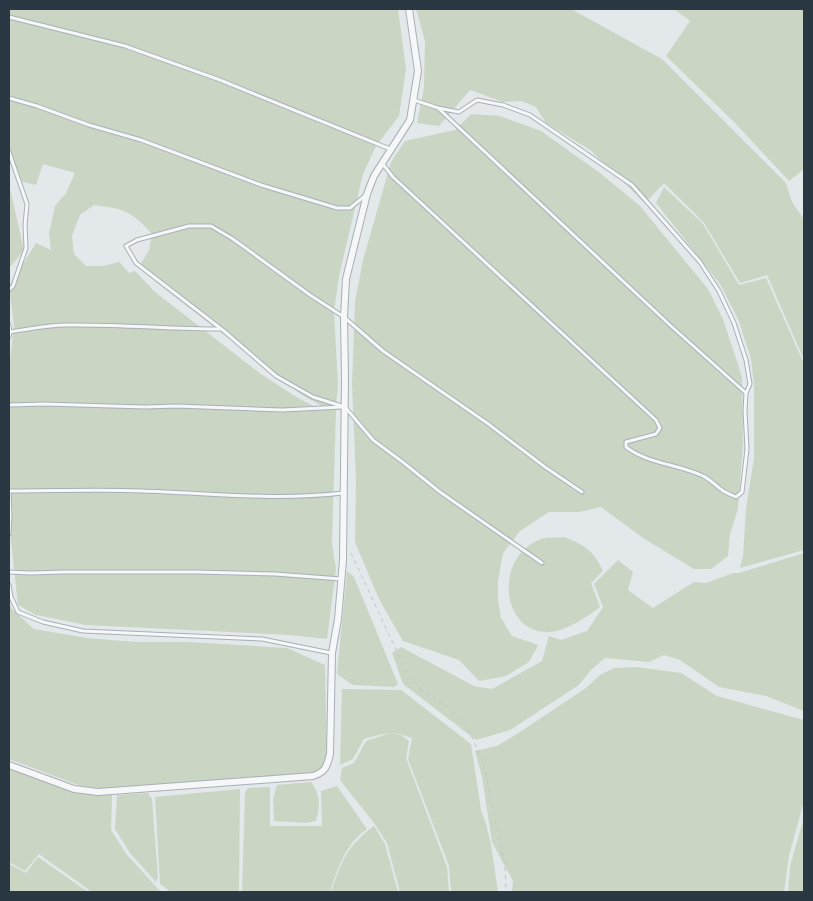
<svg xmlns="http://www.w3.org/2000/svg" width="813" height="901" viewBox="0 0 813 901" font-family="Roboto,sans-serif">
<rect width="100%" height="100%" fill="#e3e8eb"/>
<g fill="#cbd5c4">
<path d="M9 9H398L406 69 399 116 376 146 363 174 339 276 334 312 338 386 336 404 322 406 302 395 156 282 140 265 149 250 152 234C132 211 124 209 94 205L80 215 72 236 74 254 86 266H103L119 262 129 273 135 271 155 292 261 374 298 398 319 409H336L332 544 336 569 327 639 289 635 86 625 36 615 18 605 9 523V369L14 326 9 286 36 243 51 250 49 233 55 206 66 193 75 173 43 164 36 185 23 182 9 159Z"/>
<polygon points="416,9 571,9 662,59 786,183 792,202 804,219 804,360 767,275 740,283 704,223 664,183 645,203 590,150 546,123 536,107 521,101 503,102 470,90 439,126 417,123 424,87 425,41"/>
<polygon points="674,9 804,9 804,169 789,181 735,123 666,56 690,21"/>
<polygon points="471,114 500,116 541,131 600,173 640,206 708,289 723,319 742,377 743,444 738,509 730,535 728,556 711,569 694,569 643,538 601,507 579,512 549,512 520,531 503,553 498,581 498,600 501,618 512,636 538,645 529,662 506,676 479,681 459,660 403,641 379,599 355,542 356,481 352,384 355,302 363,260 391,162 405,141 455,130"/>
<polygon points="9,184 24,250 9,268"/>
<polygon points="664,187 703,224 739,285 766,278 804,364 804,550 740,568 743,556 746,509 754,458 754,385 751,359 739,321 720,284 656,203"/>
<path d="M564 537C585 545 593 550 603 571L591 583 600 607C588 616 565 632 549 632 498 633 494 551 545 538 550 537 558 538 564 537Z"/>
<polygon points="804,553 804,711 766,696 719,687 680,660 664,655 649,662 605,658 591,670 579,685 510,730 476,740 403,684 392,653 401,647 474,686 492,689 542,661 549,636 561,640 587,631 603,607 594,584 618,560 633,572 628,590 653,608 694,582 706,583 733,573 739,573"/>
<polygon points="347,571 354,577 398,684 394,687 353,685 337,674"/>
<polygon points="9,604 13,610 34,629 87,638 136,642 188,642 287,648 325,665 327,759 316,773 105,790 78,785 9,759"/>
<polygon points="636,667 681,673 717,696 804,720 804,801 789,856 784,892 512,892 513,881 492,842 482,777 475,751 497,746 520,732 586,688 600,675 614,668"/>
<path d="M342 689 401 690 471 744 481 810 486 824 491 844 498 892H451L449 866 408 759 412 738C392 730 384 733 364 739L353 759 340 765Z"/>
<polygon points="390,733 401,735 409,741 406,758 447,867 449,892 400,892 387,843 374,823 340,780 342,768 354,763 366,741"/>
<path d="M9 769C45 778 74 797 112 795L111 830 127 855 161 892H92L39 854 25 871 9 862Z"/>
<path d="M311 782C321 795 320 806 316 821L305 823 274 821 273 799 277 785Z"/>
<path d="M337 786 367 829C345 844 338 868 330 892H242L245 792 248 788 270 787V826H322L321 791Z"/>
<polygon points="240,789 239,892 171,892 160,884 155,797"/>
<polygon points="148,793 152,799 158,877 156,882 130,853 115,829 117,795"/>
<polygon points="804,817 804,892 788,892 790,866"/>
<path d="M374 826 385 844 398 892H331C342 861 346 847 374 826Z"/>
<polygon points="38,857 88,892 9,892 9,864 26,873"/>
</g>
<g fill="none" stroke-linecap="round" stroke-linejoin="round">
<defs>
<g id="service">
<polyline points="9,17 125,46 220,80 390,149"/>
<polyline points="9,98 37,106 89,125 141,140 261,185 337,208 350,208 366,195"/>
<polyline points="438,108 671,326 746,393"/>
<polyline points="9,152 27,204 25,225 26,248 13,286 9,290"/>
<path d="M382 163 393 177 656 420 660 428 656 434 626 442V447C648 464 678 464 703 476 710 479 716 486 722 490 726 493 732 495 736 497L742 492 747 449 745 411 746 393 750 384 746 360 734 323 719 291 700 262 632 185 530 115 503 105 477 100 459 112 438 108 414 100"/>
<polyline points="9,325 10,332 9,337"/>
<path d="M10 332C29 329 48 325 67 325 118 324 169 329 220 329"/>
<polyline points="9,405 44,404 145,407 177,406 282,410 342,407"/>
<path d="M9 491C53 491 98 489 142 491 209 493 276 501 343 493"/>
<polyline points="9,491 10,516 9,534"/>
<polyline points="542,563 440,492 404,463 373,440 345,407 313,397 276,376 224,331 136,263 126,246 137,240 189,226 211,226 233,239 310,295 344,317 383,351 487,423 545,467 582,492"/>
<polyline points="9,572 30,573 63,572 196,572 275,574 341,579"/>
<polyline points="9,585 11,597 18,612 43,622 83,631 262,639 331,653"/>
</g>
<path id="minor" d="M9 765 74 789 98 792 313 776C325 772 327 767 330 754L332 653 338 619 343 560 345 378 344 317 346 279 367 194 374 176 410 120 418 71 409 9"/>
</defs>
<use href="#service" stroke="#a8b0b5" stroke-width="5"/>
<use href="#minor" stroke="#a8b0b5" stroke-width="8"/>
<polyline stroke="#c0c5ca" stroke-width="1" stroke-dasharray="4 4" stroke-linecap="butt" points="351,553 406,671 420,689 446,705 468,728 484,765 505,866 506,892"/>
<use href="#service" stroke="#f5f7f9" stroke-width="3"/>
<use href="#minor" stroke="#f5f7f9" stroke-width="6"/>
</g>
<rect width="813" height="901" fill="none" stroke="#2a3843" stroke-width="20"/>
</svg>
